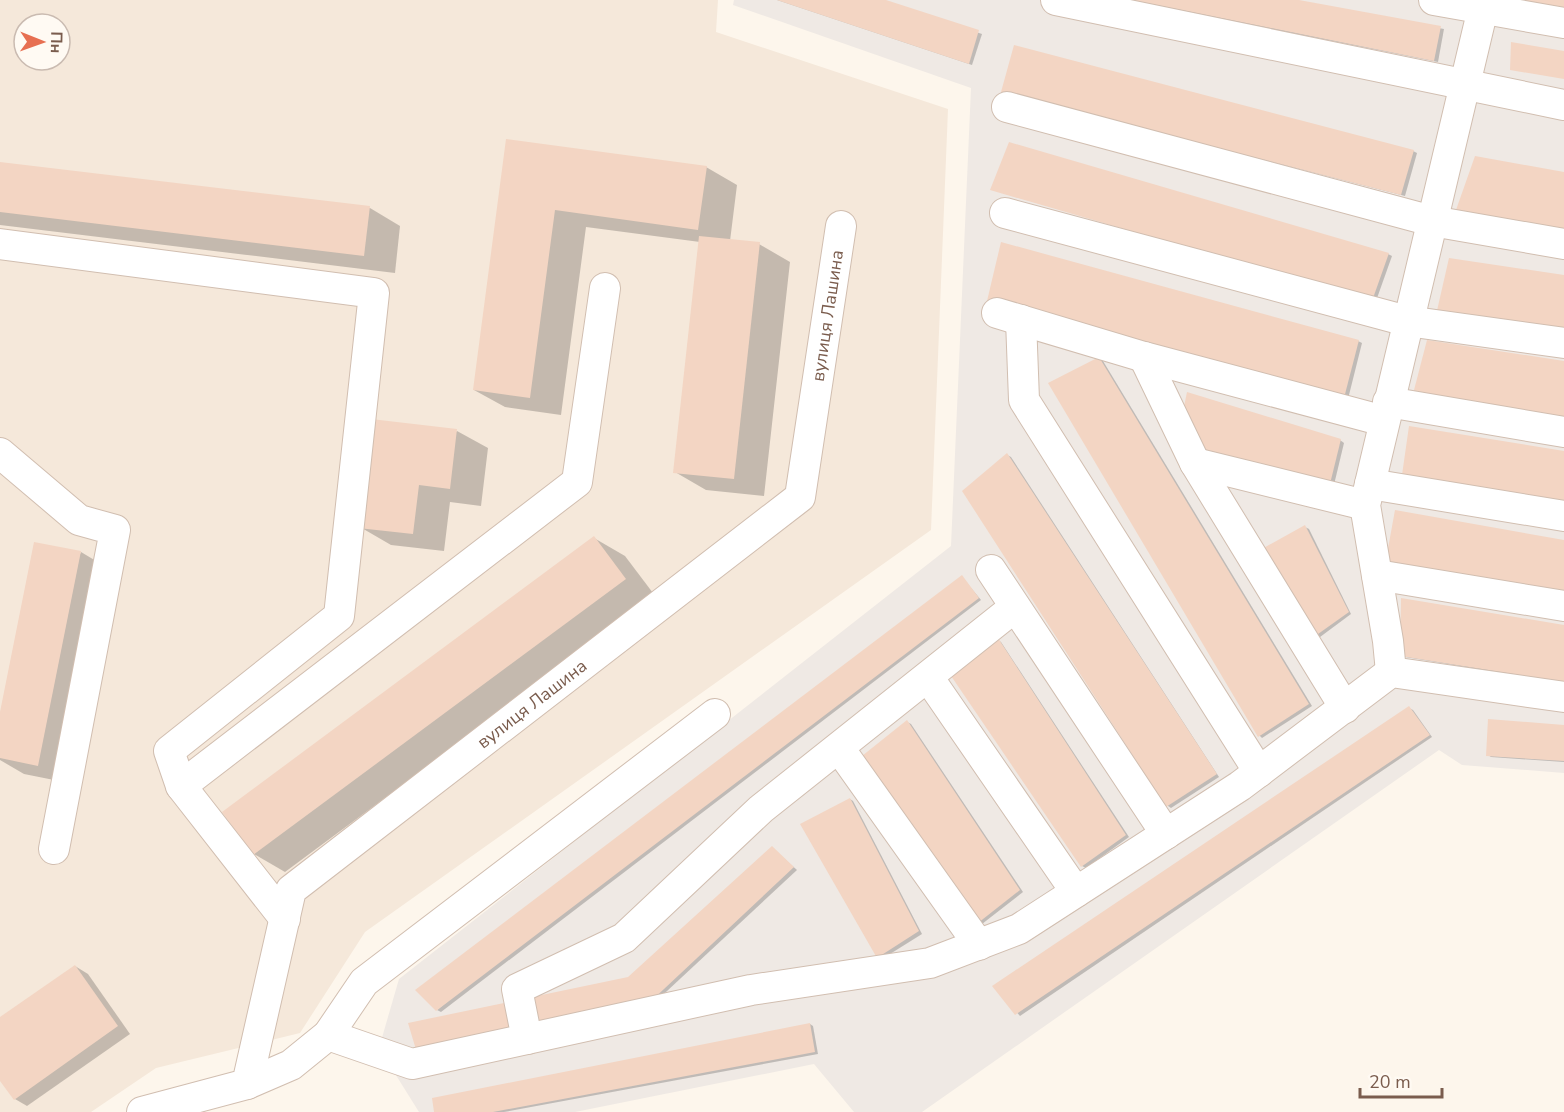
<svg xmlns="http://www.w3.org/2000/svg" width="1564" height="1112" viewBox="0 0 1564 1112" font-family="'Nunito Sans',sans-serif">
<rect width="100%" height="100%" fill="#fdf6ec"/>
<path fill="#f5e8da" fill-rule="evenodd" d="M0 0H718L716 32 948 109 931 530 365 932 300 1033 156 1068 91 1112H0ZM24 24H60V60H24Z"/>
<polygon fill="#efe9e4" points="734,0 1564,0 1564,773 1462,765 1439,750 922,1112 854,1112 814,1064 575,1112 419,1112 379,1048 399,979 951,546 971,88 733,5"/>
<g fill="#0003">
<polygon points="777,0 881,0 982,34 972,65"/>
<polygon points="1125,0 1291,0 1444,29 1438,62"/>
<polygon points="1006,93 1413,151 1417,153 1405,196"/>
<polygon points="507,141 706,167 737,185 730,241 759,244 790,262 764,496 706,490 675,472 700,242 586,227 561,415 505,407 474,390"/>
<polygon points="0,163 370,208 400,226 395,273 0,225"/>
<polygon points="996,191 1388,254 1392,256 1376,301"/>
<polygon points="989,301 1358,341 1362,343 1348,399"/>
<polygon points="1099,359 1103,361 1312,706 1262,738 1259,735"/>
<polygon points="1182,421 1340,440 1344,443 1333,489"/>
<polygon points="457,431 488,448 481,506 450,502 444,551 391,545 360,527"/>
<polygon points="1007,455 1011,457 1219,777 1171,808 1168,806"/>
<polygon points="1305,527 1309,529 1351,614 1316,640"/>
<polygon points="594,538 625,556 656,597 285,872 254,854"/>
<polygon points="81,552 111,570 69,783 24,774 0,760 0,720"/>
<polygon points="962,577 981,600 441,1012 437,1010"/>
<polygon points="1564,627 1564,683 1405,657 1401,655"/>
<polygon points="998,640 1001,642 1129,837 1086,868 1082,866 950,671"/>
<polygon points="1409,708 1413,710 1432,737 1020,1016 994,987"/>
<polygon points="907,722 911,724 1023,892 982,924 864,756"/>
<polygon points="1564,727 1564,762 1491,757 1488,755"/>
<polygon points="850,799 853,801 922,934 882,959"/>
<polygon points="772,848 797,870 652,1005 629,979"/>
<polygon points="75,966 88,974 130,1034 27,1106 15,1099 0,1078 0,1019"/>
<polygon points="810,1024 813,1026 818,1054 504,1112 436,1112"/>
</g>
<g fill="#f3d5c3">
<polygon points="777,0 886,0 979,30 969,64"/>
<polygon points="1132,0 1299,0 1441,26 1434,61"/>
<polygon points="1517,0 1564,0 1564,18"/>
<polygon points="1511,42 1564,51 1564,79 1510,70"/>
<polygon points="1014,45 1414,150 1401,195 1001,92"/>
<polygon points="506,139 707,166 698,230 555,210 530,398 473,390"/>
<polygon points="1009,142 1389,253 1372,301 990,190"/>
<polygon points="1475,156 1564,172 1564,229 1456,210"/>
<polygon points="0,162 370,206 364,256 0,212"/>
<polygon points="699,236 760,242 734,479 673,473"/>
<polygon points="1001,242 1359,340 1344,398 987,301"/>
<polygon points="1449,258 1564,275 1564,332 1436,315"/>
<polygon points="1427,340 1564,361 1564,418 1413,394"/>
<polygon points="1099,357 1309,704 1258,737 1048,383"/>
<polygon points="1187,392 1341,439 1329,488 1200,452 1181,421"/>
<polygon points="371,419 457,429 450,489 419,485 413,534 358,528"/>
<polygon points="1409,426 1564,451 1564,508 1401,482"/>
<polygon points="1007,453 1217,774 1166,807 962,491"/>
<polygon points="1395,510 1564,540 1564,596 1385,565"/>
<polygon points="1305,525 1349,612 1311,639 1260,550"/>
<polygon points="594,536 626,579 253,855 222,812"/>
<polygon points="34,542 81,551 38,766 0,758 0,712"/>
<polygon points="962,575 979,598 436,1011 415,990"/>
<polygon points="1401,598 1564,625 1564,682 1400,656"/>
<polygon points="998,638 1126,835 1081,867 947,670"/>
<polygon points="1409,706 1430,735 1015,1015 992,986"/>
<polygon points="1488,719 1564,725 1564,761 1486,756"/>
<polygon points="907,720 1020,890 978,923 862,756"/>
<polygon points="850,798 919,931 877,958 800,824"/>
<polygon points="772,846 794,867 648,1004 417,1053 408,1023 628,977"/>
<polygon points="75,965 118,1026 14,1100 0,1081 0,1017"/>
<polygon points="810,1023 815,1052 493,1112 434,1112 432,1098"/>
</g>
<g fill="none" stroke-linecap="round" stroke-linejoin="round">
<defs>
<g id="minor">
<polyline points="1056,0 1564,105"/>
<polyline points="1434,0 1564,23"/>
<polyline points="1007,107 1432,221 1564,244"/>
<polyline points="1005,213 1407,321 1564,343"/>
<polyline points="0,244 374,293 339,616 169,751 181,786"/>
<polyline points="997,313 1144,357 1384,421"/>
<polyline points="1021,320 1024,400 1259,772"/>
<polyline points="1144,357 1195,463 1345,708"/>
<polyline points="1388,402 1564,432"/>
<polyline points="0,453 79,520 115,530 54,849"/>
<polyline points="1195,463 1365,505"/>
<polyline points="1370,484 1564,516"/>
<polyline points="991,570 1166,834"/>
<polyline points="1377,575 1564,606"/>
<polyline points="1391,672 1388,641 1365,505 1485,0"/>
<polyline points="928,677 1076,892"/>
<polyline points="839,748 979,945"/>
<polyline points="285,919 181,786 577,482 605,288"/>
<polyline points="328,1035 412,1064 751,990 930,963 1019,929 1240,786 1391,672 1564,697"/>
<polyline points="527,1039 517,989 624,938 761,809 1015,607"/>
<polyline points="247,1084 291,1065 328,1035 364,982 715,714"/>
<path id="s1" d="M142 1112 247 1084 291 890 800 497 841 226"/>
</g>
</defs>
<use href="#minor" stroke="#d1beb0" stroke-width="32"/>
<use href="#minor" stroke="#fff" stroke-width="30"/>
</g>
<g text-anchor="middle" stroke-width="4.5" stroke-linejoin="round" paint-order="stroke">
<g font-size="18" fill="#7a5c4d" stroke="#fffaf3">
<text dy="6" stroke="none"><textPath href="#s1" startOffset="1134">вулиця Лашина</textPath></text>
<text dy="6" stroke="none"><textPath href="#s1" startOffset="612">вулиця Лашина</textPath></text>
</g>
</g>
<g transform="translate(42 42) rotate(91)"><circle r="28" fill="#fffaf3" stroke="#cabbb1" stroke-width="1.5"/>
<path d="M0-4.5L10 22L0 15L-10 22Z" fill="#e76f51"/>
<text y="-9" font-size="16" font-weight="bold" text-anchor="middle" fill="#7a5c4d">Пн</text>
</g>
<path d="M1360 1088v9h82v-9" fill="none" stroke="#7a5c4d" stroke-width="3"/>
<text x="1369" y="1088" font-size="18" fill="#7a5c4d" stroke="#fffaf3" stroke-width="4.5" paint-order="stroke">20 m</text>
</svg>
